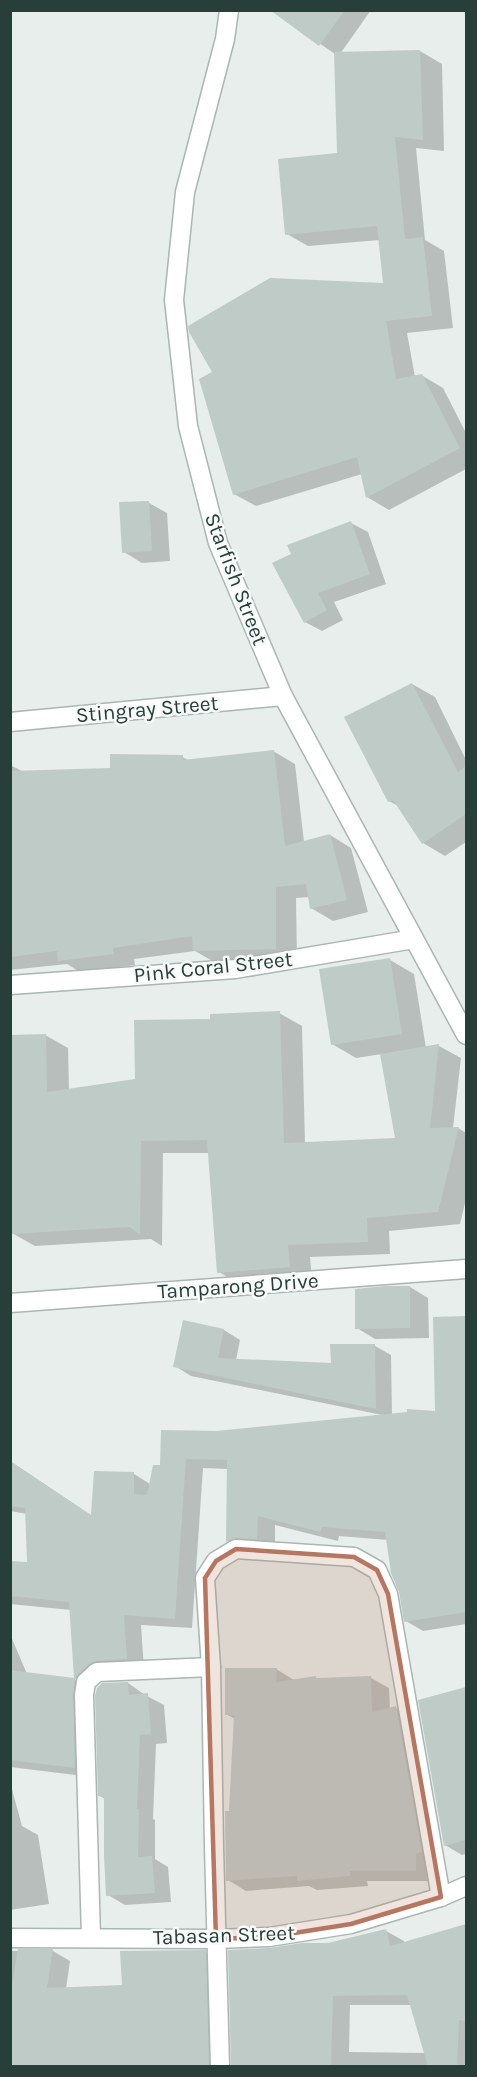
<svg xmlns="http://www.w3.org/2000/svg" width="477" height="2077" viewBox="0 0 477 2077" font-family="Karla,sans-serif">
<rect width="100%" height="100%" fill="#e7eeeb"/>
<g fill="#0003" fill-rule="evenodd">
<polygon points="295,10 371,10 340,54 420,51 442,64 444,151 416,148 425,240 444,251 453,328 407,333 415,377 421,375 443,388 466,433 466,469 389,510 367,497 362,474 256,506 234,494 385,284 380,240 308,246 287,234 338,154 335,54 287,21"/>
<polygon points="149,503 167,513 170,561 142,563 124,552"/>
<polygon points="351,523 368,532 386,584 334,602 343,620 322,631 305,622 274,564"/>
<polygon points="412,684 435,697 466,760 466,842 445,856 423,843 400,807 389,801"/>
<polygon points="273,751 295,764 304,842 330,835 351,848 368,912 333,921 311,908 310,897 296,898 297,960 216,963 195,951 134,959 135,965 80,972 67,964 10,970 10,765 24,772 112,769 182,757 190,761"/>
<polygon points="390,960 414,974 426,1048 439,1046 461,1058 453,1128 458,1128 466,1133 466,1199 460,1224 389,1231 390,1254 310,1257 312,1279 241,1285 219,1272 209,1153 163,1153 162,1246 151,1239 35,1246 12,1233 45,1035 68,1048 69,1091 136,1080 212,1020 279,1013 302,1026 305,1144 396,1140 382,1054 356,1058 332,1044"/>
<polygon points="410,1287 428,1298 429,1338 375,1339 357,1328"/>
<polygon points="466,1317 466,1624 423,1631 406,1621 388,1540 339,1536 338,1541 275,1525 275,1548 245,1551 228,1541 228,1469 203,1468 192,1628 141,1625 144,1669 114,1670 95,1684 92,1691 92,1777 10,1767 10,1634 27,1674 76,1680 71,1610 10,1604 10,1562 28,1564 27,1514 10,1511 10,1461 92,1516 134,1474 150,1484 161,1466 217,1433 382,1415 191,1376 175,1366 184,1322 224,1330 240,1340 236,1360 332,1365 375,1346 391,1355 392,1415 437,1412 434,1318"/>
<polygon points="276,1669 294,1680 371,1678 389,1688 390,1709 396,1708 414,1718 434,1881 367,1881 368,1886 317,1890 309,1886 246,1891 228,1880 235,1719 226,1714"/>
<polygon points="128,1683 145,1695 164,1705 167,1743 156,1744 153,1819 155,1820 155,1859 168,1867 171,1902 125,1905 108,1895 105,1799 100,1796"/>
<polygon points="466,1689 466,1854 462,1855 445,1845 420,1701"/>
<polygon points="10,1782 22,1826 38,1835 49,1904 10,1910"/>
<path d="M466 1926V2066H233L328 1945 386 1931 404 1941V1943ZM350 2005H412L426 2053 349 2052Z"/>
<polygon points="10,1949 13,1951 53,1951 70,1961 66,1989 124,1986 205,1952 223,1962 226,2066 12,2066"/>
</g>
<g fill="#bfcbc7">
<polygon points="270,10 345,10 319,46"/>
<polygon points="420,50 423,140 395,137 405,239 423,237 432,316 386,321 396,379 422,374 460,448 366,498 357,457 233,495 199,379 212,372 189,332 188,326 270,278 383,283 377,226 285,235 278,159 337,153 334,52"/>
<polygon points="149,501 152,551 122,553 119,502"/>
<polygon points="351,521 370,574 318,593 327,610 304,623 272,563 291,554 287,545"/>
<polygon points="412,683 458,772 466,766 466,814 422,844 393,800 388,802 344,717"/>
<polygon points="274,750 285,846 330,834 347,900 310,909 306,884 276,887 276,949 193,951 192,936 113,948 114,954 58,961 57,951 10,957 10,771 110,768 110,754 183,755 183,760"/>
<polygon points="390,958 402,1034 331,1045 319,969"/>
<polygon points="280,1011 284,1143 395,1138 380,1054 439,1044 430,1128 459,1127 438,1212 367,1218 368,1242 288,1245 290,1267 217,1273 207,1140 141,1141 140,1235 130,1227 10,1234 10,1035 46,1034 47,1092 135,1079 134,1020 210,1019 210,1014"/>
<polygon points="386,1286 410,1286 410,1328 355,1329 355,1289"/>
<polygon points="466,1316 465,1474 466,1612 404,1622 399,1592 391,1573 385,1532 322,1527 320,1532 258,1516 257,1539 237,1538 226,1542 227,1460 186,1459 175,1619 124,1615 127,1659 96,1661 89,1664 78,1674 75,1680 73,1695 75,1768 10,1760 10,1670 74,1678 69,1602 10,1596 10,1561 27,1562 25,1508 10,1506 10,1461 91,1515 94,1471 134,1472 134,1494 147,1495 153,1465 160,1465 161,1430 217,1431 407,1412 407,1409 435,1411 433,1317"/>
<polygon points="183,1320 224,1329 218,1358 331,1363 330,1344 375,1344 376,1409 173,1367"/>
<polygon points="225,1668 277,1668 276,1682 316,1676 316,1678 371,1676 372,1712 396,1706 422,1852 416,1854 416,1871 350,1871 350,1876 297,1881 297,1876 226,1881 225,1811 229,1811 234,1715 225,1715"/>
<polygon points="128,1682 129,1695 148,1693 151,1734 140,1735 137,1809 139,1809 138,1857 152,1856 155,1893 106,1896 104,1856 104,1797 98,1796 95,1696 97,1688 102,1683"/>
<polygon points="466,1687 466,1840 444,1846 418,1700"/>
<polygon points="466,1924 466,2021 459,2020 457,2067 428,2067 407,1995 333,1996 331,2067 231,2067 228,1950 269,1948 302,1943 328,1943 386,1929 390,1946"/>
<polygon points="18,1949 53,1949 47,1988 122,1985 120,1951 206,1950 209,2067 11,2067 10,1998"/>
</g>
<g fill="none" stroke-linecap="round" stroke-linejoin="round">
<defs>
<g id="minor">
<polyline points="229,10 225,39 185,192 174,300 188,426 218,543 283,696 466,1035"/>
<polyline points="10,722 283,696"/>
<polyline points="10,985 235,969 414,939"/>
<polyline points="10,1303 466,1269"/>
<polyline points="91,1937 84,1695 86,1682 97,1672 211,1667"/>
<polyline points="10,1938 216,1939 269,1937 351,1924 441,1897 466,1886"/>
<polyline points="220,2066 214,1848 211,1667 205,1578 216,1561 236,1549 354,1557 377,1570 388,1594 441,1897"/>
</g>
</defs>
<use href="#minor" stroke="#aab6b2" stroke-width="21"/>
<use href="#minor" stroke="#fff" stroke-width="18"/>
</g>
<path fill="#b57761" fill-opacity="0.2" stroke="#b57761" stroke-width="4.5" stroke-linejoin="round" d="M236 1549 354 1557 377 1570 388 1594 441 1897 351 1924 269 1937 216 1939 205 1578 216 1561Z"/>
<g text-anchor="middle" stroke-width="5" stroke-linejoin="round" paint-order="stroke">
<g font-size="21" fill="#273f38" stroke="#f7faf9">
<text transform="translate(236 579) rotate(69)" y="7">Starfish Street</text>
<text transform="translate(147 709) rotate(-5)" y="7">Stingray Street</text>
<text transform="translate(213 967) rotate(-6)" y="7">Pink Coral Street</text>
<text transform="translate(238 1286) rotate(-4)" y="7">Tamparong Drive</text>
<text transform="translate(224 1935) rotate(-2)" y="7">Tabasan Street</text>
</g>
</g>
<rect width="477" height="2077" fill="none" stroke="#273f38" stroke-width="24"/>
</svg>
